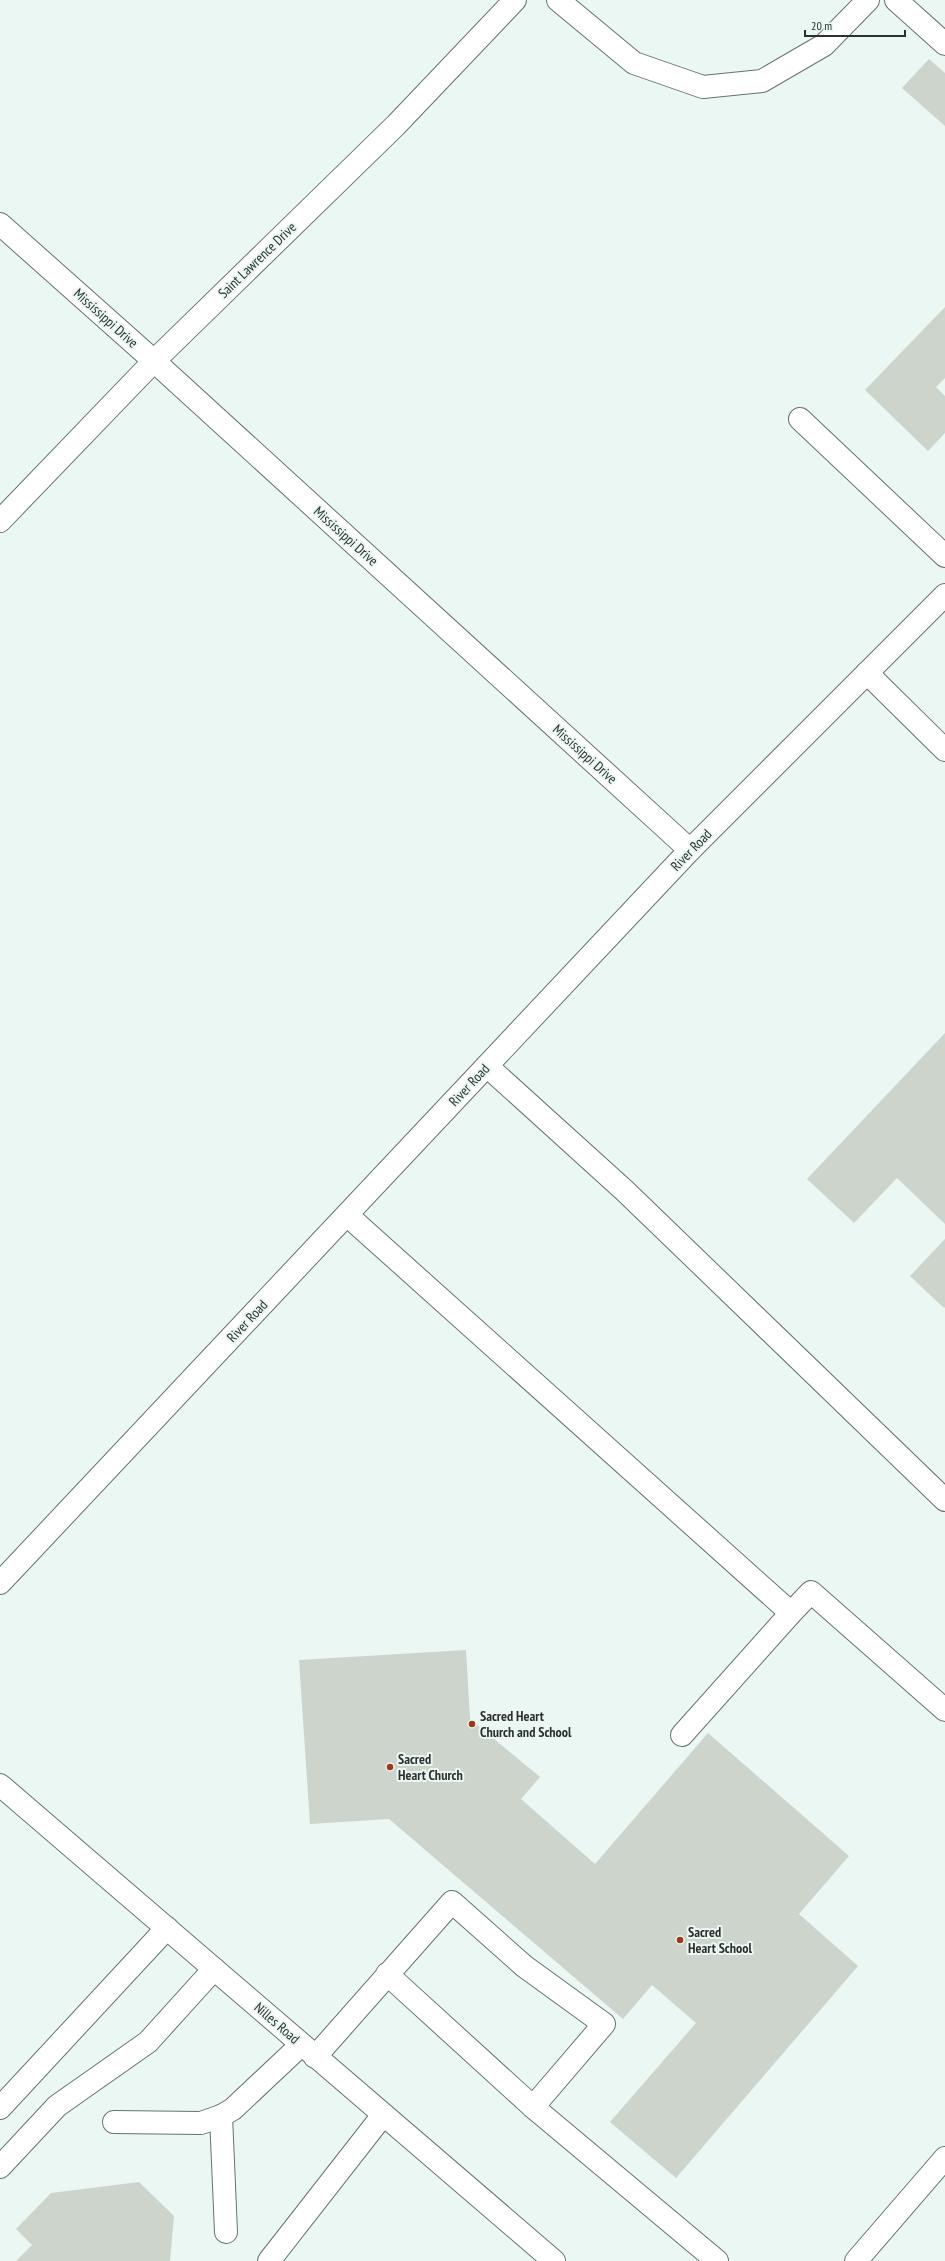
<svg xmlns="http://www.w3.org/2000/svg" width="945" height="2261" viewBox="0 0 945 2261" font-family="'PT Sans Narrow',sans-serif">
<rect width="100%" height="100%" fill="#ebf7f3"/>
<g fill="#ccd4cc">
<polygon points="929,59 945,73 945,126 902,88"/>
<polygon points="945,307 945,378 936,387 945,396 945,433 928,451 865,390"/>
<polygon points="945,1033 945,1224 897,1178 854,1223 807,1179"/>
<polygon points="945,1239 945,1307 944,1308 910,1276"/>
<polygon points="466,1650 470,1719 540,1777 521,1799 595,1864 708,1733 849,1856 799,1914 858,1966 676,2178 610,2122 696,2023 652,1985 623,2019 389,1819 310,1824 299,1660"/>
<polygon points="139,2182 174,2216 170,2261 16,2261 32,2245 16,2229 51,2193"/>
</g>
<g fill="none" stroke-linecap="round" stroke-linejoin="round">
<defs>
<g id="minor">
<polyline points="558,0 634,63 703,87 762,81 824,45 868,0"/>
<polyline points="896,0 945,44"/>
<polyline points="0,224 154,361 690,850"/>
<polyline points="800,419 945,556"/>
<polyline points="0,521 154,361 396,125 515,0"/>
<polyline points="867,673 945,750"/>
<polyline points="487,1066 625,1191 945,1500"/>
<polyline points="347,1215 791,1613 682,1735"/>
<polyline points="0,1583 690,850 945,595"/>
<polyline points="791,1613 811,1592 945,1710"/>
<polyline points="0,1785 554,2261"/>
<polyline points="315,2057 452,1902 524,1966 604,2024 533,2107 387,1974"/>
<polyline points="533,2107 717,2261"/>
<polyline points="0,2108 167,1928"/>
<polyline points="221,2116 226,2232"/>
<polyline points="114,2122 201,2123 221,2116 233,2109 301,2045"/>
<polyline points="0,2167 57,2106 148,2042 214,1969"/>
<polyline points="269,2261 383,2115"/>
<polyline points="856,2261 945,2158"/>
</g>
</defs>
<use href="#minor" stroke="#68726f" stroke-width="24"/>
<use href="#minor" stroke="#fff" stroke-width="22"/>
</g>
<g fill="#9f3719" stroke="#ebf7f3" stroke-width="1.5">
<circle cx="472" cy="1724" r="4"/>
<circle cx="390" cy="1767" r="4"/>
<circle cx="680" cy="1940" r="4"/>
</g>
<g text-anchor="middle" stroke-width="4" stroke-linejoin="round" paint-order="stroke">
<g font-size="14" fill="#2c312f" stroke="#ebf7f3">
<text transform="translate(257 260) rotate(-44)" y="5">Saint Lawrence Drive</text>
<text transform="translate(106 318) rotate(42)" y="5">Mississippi Drive</text>
<text transform="translate(346 536) rotate(42)" y="5">Mississippi Drive</text>
<text transform="translate(585 754) rotate(42)" y="5">Mississippi Drive</text>
<text transform="translate(691 850) rotate(-46)" y="5">River Road</text>
<text transform="translate(469 1085) rotate(-47)" y="5">River Road</text>
<text transform="translate(247 1321) rotate(-47)" y="5">River Road</text>
<text transform="translate(277 2023) rotate(41)" y="5">Nilles Road</text>
</g>
<g font-size="14" font-weight="bold" fill="#2c312f" stroke="#ebf7f3" text-anchor="start">
<text x="480" y="1721">Sacred Heart<tspan x="480" dy="16">Church and School</tspan></text>
<text x="398" y="1764">Sacred<tspan x="398" dy="16">Heart Church</tspan></text>
<text x="688" y="1937">Sacred<tspan x="688" dy="16">Heart School</tspan></text>
</g>
</g>
<path d="M805 30v6h100v-6" fill="none" stroke="#2c312f" stroke-width="2"/>
<text x="811" y="30" font-size="12" fill="#2c312f" stroke="#ebf7f3" stroke-width="3" paint-order="stroke">20 m</text>
</svg>
